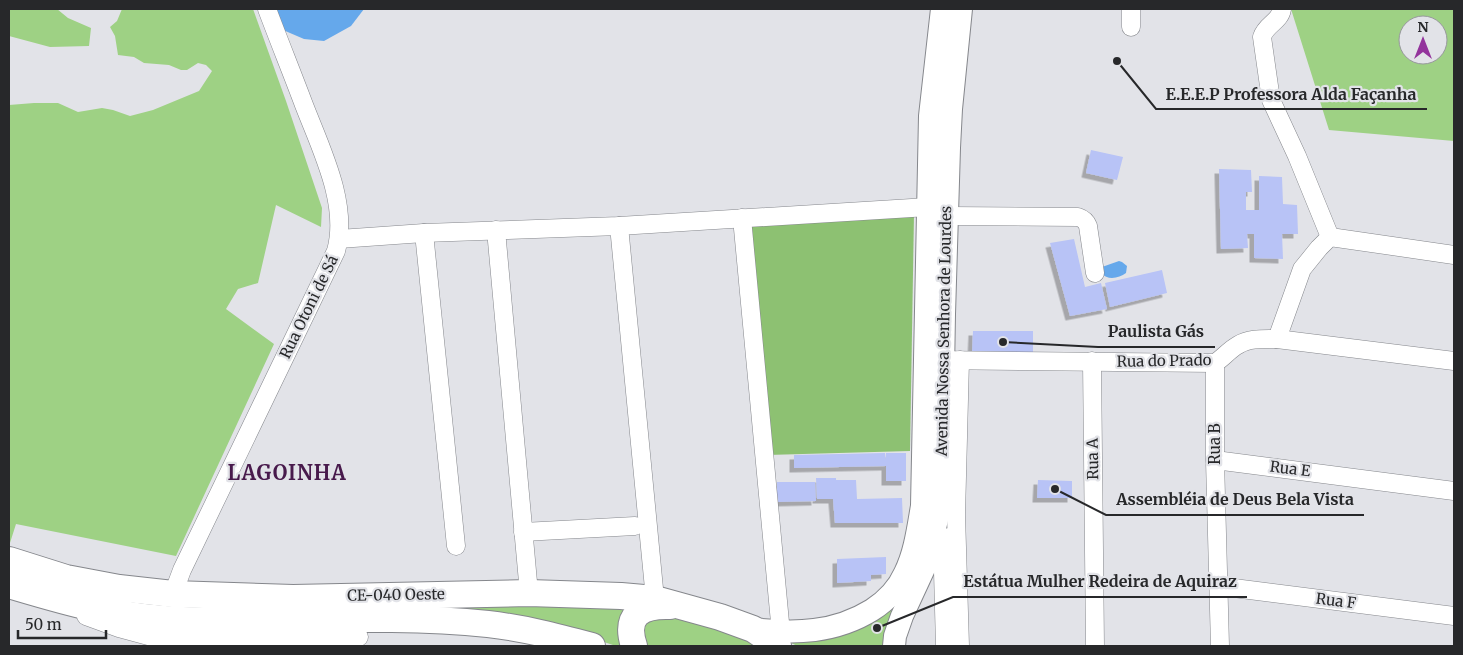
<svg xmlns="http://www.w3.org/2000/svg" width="1463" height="655" viewBox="0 0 1463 655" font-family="Merriweather,serif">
<defs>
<filter id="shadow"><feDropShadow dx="-4.5" dy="4.5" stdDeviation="0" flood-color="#0004"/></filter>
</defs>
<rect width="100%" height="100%" fill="#e2e3e8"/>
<g fill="#9ed184" fill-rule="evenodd">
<polygon points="9,9 57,9 68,18 91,28 89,46 50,47 9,36"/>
<polygon points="122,9 253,9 286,101 322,208 321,227 276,205 258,283 238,289 226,309 274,344 176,556 16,524 9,546 9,105 34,103 58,103 78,112 102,108 113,110 130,116 153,110 199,91 212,71 206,65 198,63 187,70 181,70 169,65 144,63 134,57 118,55 115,36 110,27 117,21"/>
<path d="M1291 9H1454V141L1329 130ZM1408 25H1438V55H1408Z"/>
<polygon points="434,601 640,602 626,646 616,646 571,631 434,609"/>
<polygon points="899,601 884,646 797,646 786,640"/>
<polygon points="665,610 764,646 641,646 635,630"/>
</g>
<polygon fill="#8dc172" points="914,214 910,451 767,455 745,220"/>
<g fill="#65a8eb">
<polygon points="275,9 364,9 351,26 324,41 304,39 283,30"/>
<path d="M1119 261 1122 262 1127 266 1126 273C1119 278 1108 281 1101 273L1102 267Z"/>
</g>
<g fill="#b8c3f6" filter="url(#shadow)">
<polygon points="1091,150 1123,157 1117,180 1086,173"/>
<polygon points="1219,169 1251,170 1252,192 1246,192 1246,210 1259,210 1259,176 1282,177 1283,204 1297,205 1298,234 1282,234 1283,259 1254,258 1254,234 1247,234 1248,248 1221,249"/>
<polygon points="1074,239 1085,287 1101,283 1107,309 1070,316 1050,243"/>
<polygon points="1162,270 1167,293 1110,307 1105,283"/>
<polygon points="973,331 1033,331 1033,353 972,353"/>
<polygon points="885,453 885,460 886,453 906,453 906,481 886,481 886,466 794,468 794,455"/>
<polygon points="816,478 836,478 836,480 856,480 857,499 902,498 903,523 835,523 833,499 817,499"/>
<polygon points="1038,480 1072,481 1072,498 1037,498"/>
<polygon points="777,482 815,482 816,501 777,502"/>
<polygon points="886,557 886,574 871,575 871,581 837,583 837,559"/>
</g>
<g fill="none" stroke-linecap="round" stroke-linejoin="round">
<defs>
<g id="minor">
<polyline points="1131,9 1131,27"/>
<path d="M1282 9C1280 22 1266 24 1262 37L1271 100 1297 156 1330 237"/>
<path d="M947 216 1078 217C1084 219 1086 221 1088 226L1095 273"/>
<polyline points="742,218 781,633"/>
<polyline points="619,226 655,599"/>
<polyline points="496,230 529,593"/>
<polyline points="424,233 456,546"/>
<polyline points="339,239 424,233 619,226 928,207"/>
<polyline points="1277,339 1302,269 1319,248 1330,237 1454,255"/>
<path d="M931 360 1215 363C1223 358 1229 350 1238 345 1249 338 1263 339 1277 339L1454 361"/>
<polyline points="1092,361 1095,646"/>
<polyline points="1215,363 1215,460 1220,646"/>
<polyline points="1215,460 1454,491"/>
<polyline points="523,532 635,526"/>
<polyline points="1218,586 1454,616"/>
<path d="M173 594 182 570 336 251C349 204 321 149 304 105 292 73 279 41 267 9"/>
<polyline points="86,616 119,628 156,638 184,641 291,641 359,637"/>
<polyline points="945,646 943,571 949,537"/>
<polyline points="960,646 956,515 960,360"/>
</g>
<g id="major">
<path d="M753 629C795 634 835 633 872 610 886 601 898 589 905 573 915 553 918 529 922 506L930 116 942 9"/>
<polyline points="894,646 895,636 902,616 927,562 938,515 941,485 944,314 949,148 951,109 961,9"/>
</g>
<g id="highway">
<polyline points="9,560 66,578 119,588 173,594 293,598 529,593 621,596 655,599 720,617 753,629 778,646"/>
<path d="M9 585C59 600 111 615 164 619 200 622 237 621 273 620 345 619 417 617 488 624 524 628 558 637 592 646"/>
<path d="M634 646C624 615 641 605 670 606"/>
</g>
</defs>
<use href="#minor" stroke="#85878c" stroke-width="19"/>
<use href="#major" stroke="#85878c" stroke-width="24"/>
<use href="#highway" stroke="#85878c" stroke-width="28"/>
<use href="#minor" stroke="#fff" stroke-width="18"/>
<use href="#major" stroke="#fff" stroke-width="22"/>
<use href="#highway" stroke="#fff" stroke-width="26"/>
</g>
<g text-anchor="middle" stroke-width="4.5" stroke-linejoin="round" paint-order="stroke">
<g font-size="15" fill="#27282a" stroke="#e2e3e8">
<text transform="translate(309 307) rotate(-64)" y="5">Rua Otoni de Sá</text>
<text transform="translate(944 331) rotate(-89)" y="5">Avenida Nossa Senhora de Lourdes</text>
<text transform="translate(1164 361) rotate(-1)" y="5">Rua do Prado</text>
<text transform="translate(1215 444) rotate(-90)" y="5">Rua B</text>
<text transform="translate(1093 459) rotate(-91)" y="5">Rua A</text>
<text transform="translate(1290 469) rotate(7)" y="5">Rua E</text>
<text transform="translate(396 595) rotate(-1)" y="5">CE-040 Oeste</text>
<text transform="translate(1336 601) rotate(7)" y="5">Rua F</text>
</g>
<g font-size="20" font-weight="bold" letter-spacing="1" fill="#481a4c" stroke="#e2e3e8">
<text x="287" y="480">LAGOINHA</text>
</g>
</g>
<path fill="none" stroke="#27282a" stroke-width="2" d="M1117 61L1156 109H1427M1003 342L1098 347H1215M1055 489L1106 515H1364M877 628L953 597H1247"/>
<g fill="#27282a" stroke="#e2e3e8" stroke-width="2">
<circle cx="1117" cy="61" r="5"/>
<circle cx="1003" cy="342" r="5"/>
<circle cx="1055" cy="489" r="5"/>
<circle cx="877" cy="628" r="5"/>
</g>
<g font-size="16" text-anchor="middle" font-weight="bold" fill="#27282a" stroke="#e2e3e8" stroke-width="4.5" stroke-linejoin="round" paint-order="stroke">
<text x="1291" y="100">E.E.E.P Professora Alda Façanha</text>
<text x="1156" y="337">Paulista Gás</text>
<text x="1235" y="505">Assembléia de Deus Bela Vista</text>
<text x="1100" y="587">Estátua Mulher Redeira de Aquiraz</text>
</g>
<rect width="1463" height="655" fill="none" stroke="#27282a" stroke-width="20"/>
<g transform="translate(1423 40)"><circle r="24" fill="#e2e3e8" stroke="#97989c"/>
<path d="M0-4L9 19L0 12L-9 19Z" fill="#93349c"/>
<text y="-8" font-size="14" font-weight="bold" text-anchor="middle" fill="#27282a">N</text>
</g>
<path d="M18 630v8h88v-8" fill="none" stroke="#27282a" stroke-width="2.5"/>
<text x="25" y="630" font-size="15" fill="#27282a" stroke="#e2e3e8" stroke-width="4" paint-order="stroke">50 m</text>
</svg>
